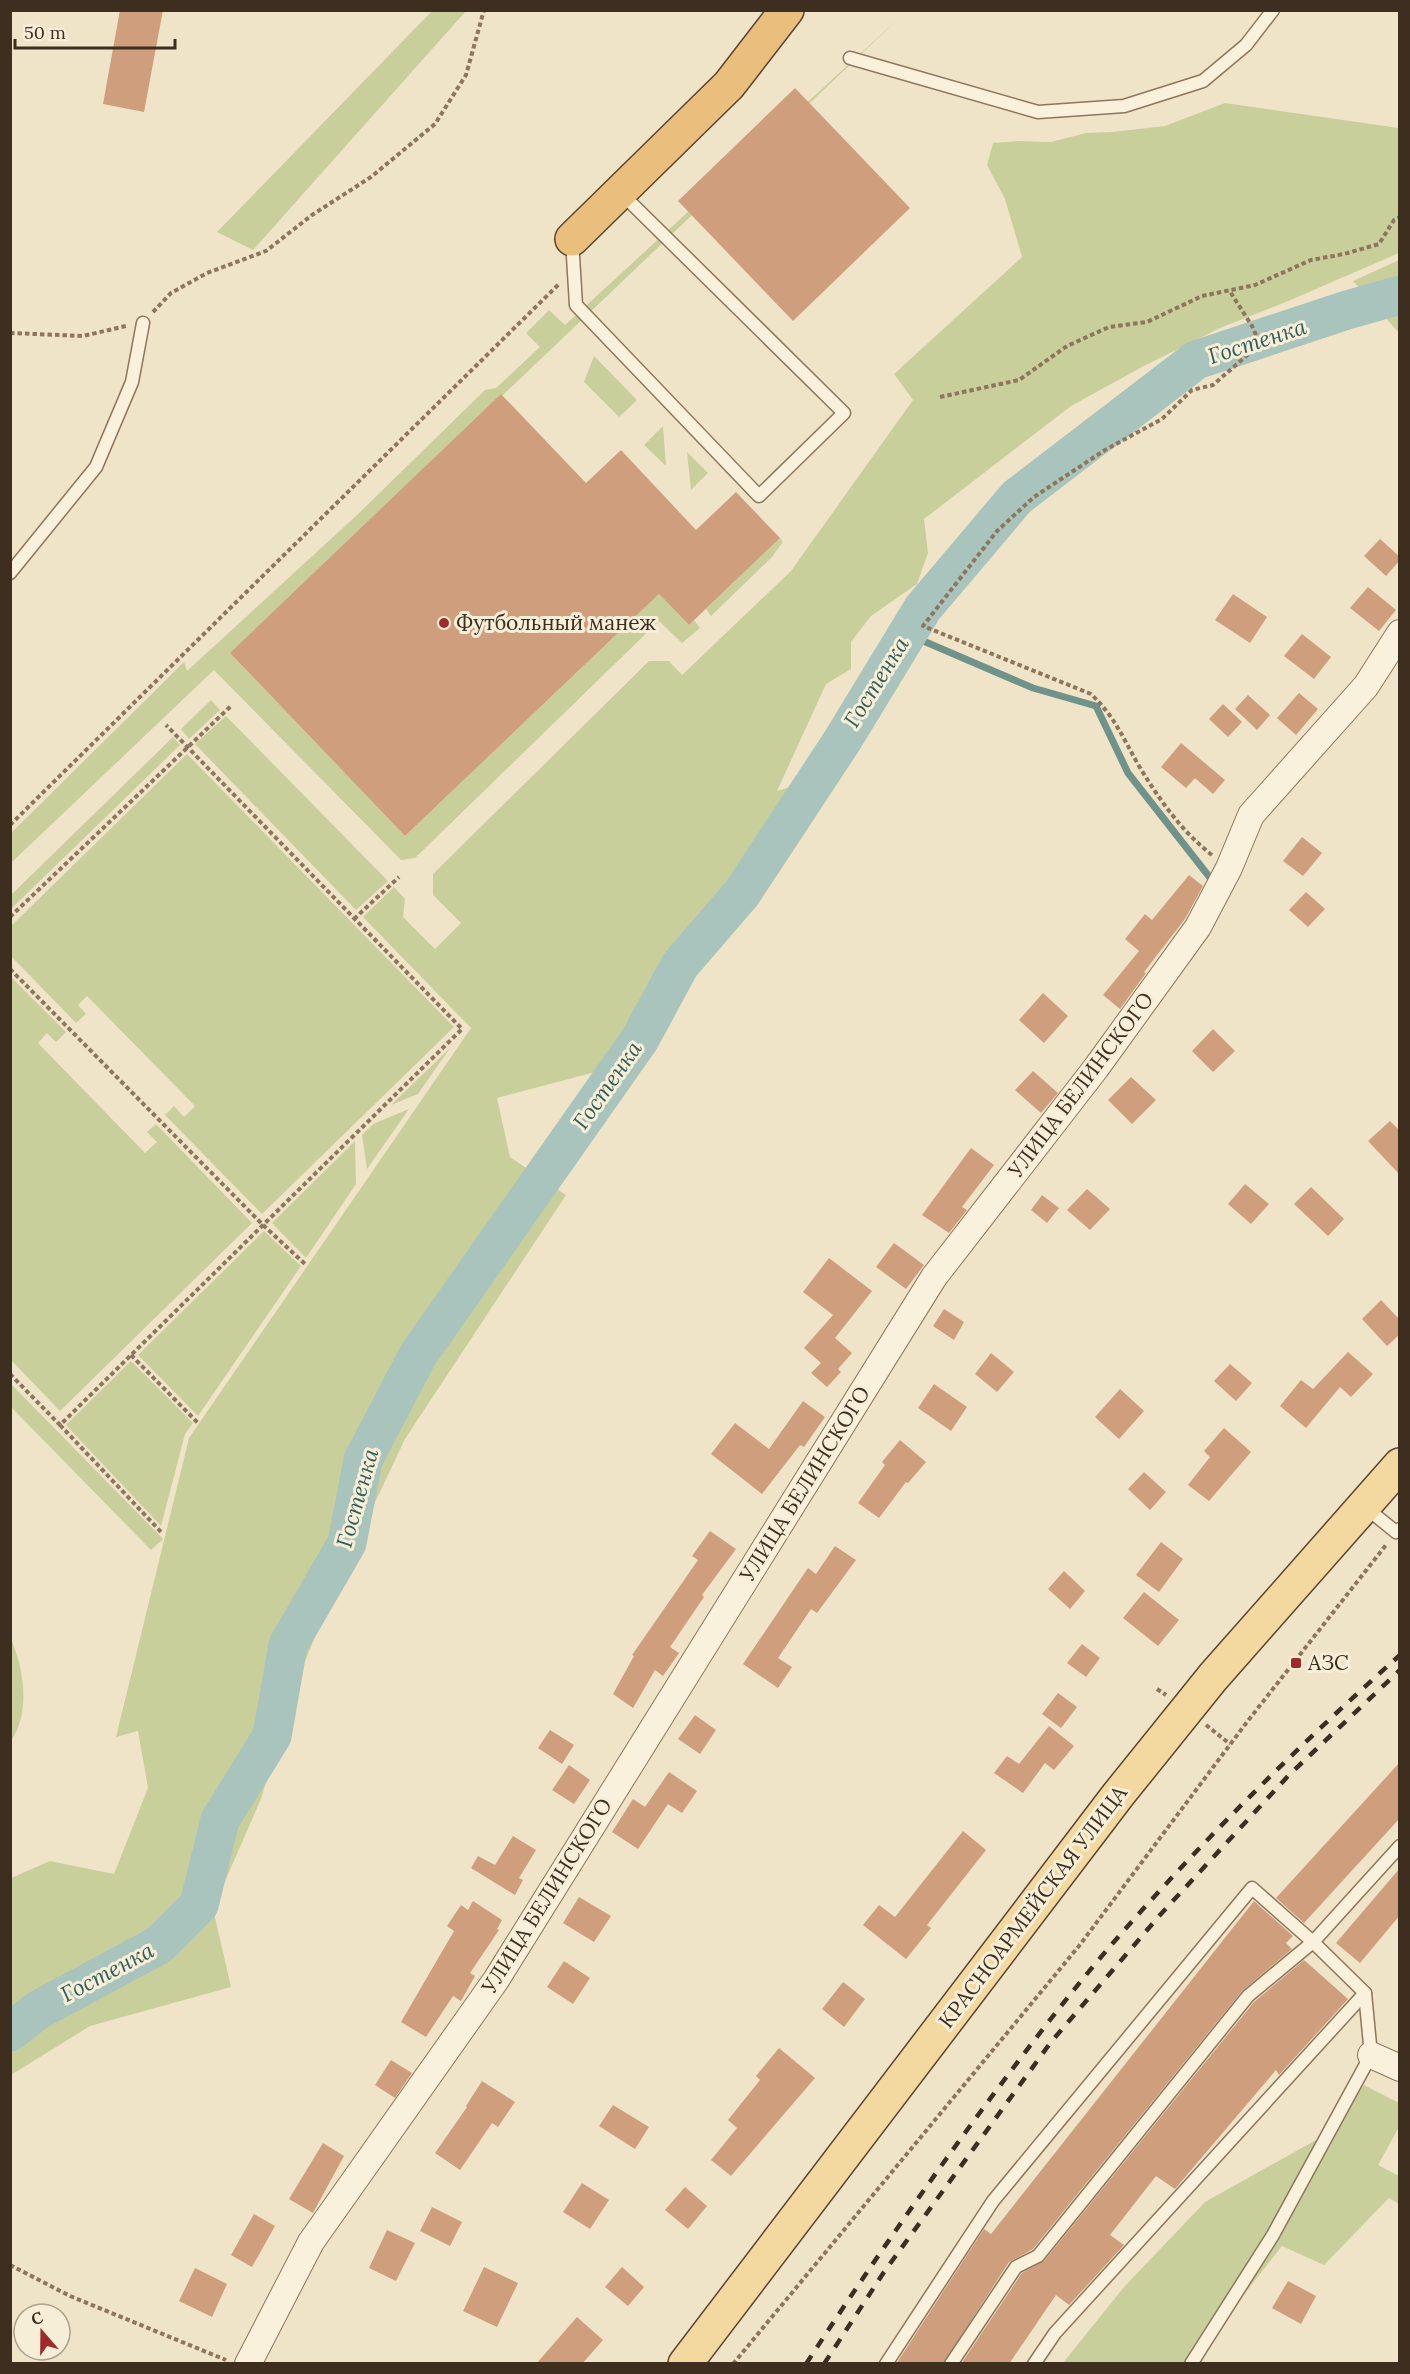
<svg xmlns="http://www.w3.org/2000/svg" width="1410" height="2374" viewBox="0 0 1410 2374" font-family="Lora,serif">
<rect width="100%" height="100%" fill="#f0e4c8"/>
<g fill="#c9cf9b">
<polygon points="432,11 466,11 253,250 217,232"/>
<polygon points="899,18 231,654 405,836 659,594 689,625 694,620 700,628 682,643 659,621 415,858 401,860 214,670 11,863 11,833 184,662 187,671 357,515 485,390 496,388 540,347 526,333 549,310 565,325"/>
<polygon points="1225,103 1399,128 1399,253 1286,302 1220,328 1142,367 1071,406 924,519 928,553 917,584 871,616 851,642 851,669 826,684 777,791 810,781 667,978 603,1070 497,1098 510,1157 566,1195 405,1439 335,1587 294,1689 261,1799 219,1895 214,1913 231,1987 90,2026 11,2075 11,1878 50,1861 114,1874 148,1788 138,1731 116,1737 189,1438 471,1028 363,917 394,887 405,899 403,917 435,949 461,923 433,895 433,874 649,661 669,661 682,675 791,571 913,400 894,374 1022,257 1005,199 987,165 993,143 1018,141 1051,142 1086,133 1112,132 1165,126"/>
<polygon points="1399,260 1399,333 1353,281"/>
<polygon points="594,356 637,400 619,417 584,382"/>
<polygon points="663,426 666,466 644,445"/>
<polygon points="687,452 708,473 691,490"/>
<polygon points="780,538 783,542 772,557 711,616 706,609"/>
<polygon points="211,700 220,710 189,739 181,729"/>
<polygon points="226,716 388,881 356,910 195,744"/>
<polygon points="173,737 180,745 11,909 11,895"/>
<polygon points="187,754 454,1027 262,1214 165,1115 174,1106 184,1117 195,1106 87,996 78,1005 86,1014 76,1023 11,956 11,926"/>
<polygon points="10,976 66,1032 56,1042 47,1033 38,1043 145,1153 157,1142 147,1132 156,1124 252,1223 60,1411 11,1360"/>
<polygon points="450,1048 418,1094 391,1105"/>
<polygon points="409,1109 367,1169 362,1135 373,1124"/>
<polygon points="355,1141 356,1184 306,1258 272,1223"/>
<polygon points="264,1231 301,1266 198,1416 138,1355"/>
<polygon points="131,1361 193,1423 185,1434 161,1526 66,1425"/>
<polygon points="11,1384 163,1539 151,1550 11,1407"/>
<path d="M10 1637C24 1668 31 1711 11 1741Z"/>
<polygon points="1364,2085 1399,2103 1399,2127 1378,2165 1399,2176 1399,2204 1389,2198 1324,2265 1282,2246 1203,2346 1194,2363 1062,2364 1124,2287 1205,2202 1316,2140"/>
</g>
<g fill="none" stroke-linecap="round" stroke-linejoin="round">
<polyline stroke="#6f938a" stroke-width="7" points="907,634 1033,688 1096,706 1128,773 1211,879"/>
<polyline stroke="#a9c4bc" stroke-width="39" points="10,2032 38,2010 159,1945 199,1905 220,1820 272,1736 288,1645 347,1543 363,1460 418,1355 640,1039 680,965 742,893 842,741 923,608 1017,497 1196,360 1347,310 1400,295"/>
</g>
<g fill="#cf9f7d">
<polygon points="120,10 163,10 144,112 103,104"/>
<polygon points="795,88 910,208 793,321 678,201"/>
<polygon points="501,394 586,483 621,450 696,530 736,492 780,538 689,625 659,594 405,836 230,653"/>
<polygon points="1380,539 1400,557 1400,560 1386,576 1364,556"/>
<polygon points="1368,587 1396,610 1379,631 1350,608"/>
<polygon points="1233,594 1267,617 1250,643 1215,620"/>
<polygon points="1302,634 1331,657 1314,679 1284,656"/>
<polygon points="1299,693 1318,709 1296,735 1277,718"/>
<polygon points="1248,695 1270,715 1257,730 1235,709"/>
<polygon points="1223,704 1242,722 1228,737 1209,719"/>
<polygon points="1181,743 1225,780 1213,794 1195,778 1186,788 1161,767"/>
<polygon points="1302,837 1322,853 1303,876 1283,861"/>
<polygon points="1189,875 1203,886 1185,919 1144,972 1146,973 1120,1009 1103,995 1139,951 1125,939 1145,914 1152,920"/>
<polygon points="1306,892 1325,909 1308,927 1289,910"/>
<polygon points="1043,993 1068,1016 1044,1043 1019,1020"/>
<polygon points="1213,1029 1235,1051 1213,1072 1192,1051"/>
<polygon points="1033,1071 1058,1093 1041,1113 1015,1090"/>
<polygon points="1131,1077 1156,1100 1132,1124 1108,1100"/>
<polygon points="1390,1121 1400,1131 1400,1175 1368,1141"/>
<polygon points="971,1148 994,1165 962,1207 967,1210 949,1233 922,1215"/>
<polygon points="1245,1184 1269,1204 1251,1224 1228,1204"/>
<polygon points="1311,1187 1344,1219 1328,1236 1294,1204"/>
<polygon points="1087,1189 1110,1209 1090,1230 1067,1210"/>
<polygon points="1042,1195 1059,1208 1047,1223 1031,1210"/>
<polygon points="894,1243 924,1265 906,1289 876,1267"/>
<polygon points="829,1258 872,1291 835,1338 852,1353 838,1369 841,1372 827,1387 811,1373 821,1363 804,1348 833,1315 803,1292"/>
<polygon points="1381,1300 1400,1320 1400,1334 1387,1346 1362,1319"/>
<polygon points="944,1309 964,1322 954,1340 933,1326"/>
<polygon points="1348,1352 1373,1374 1351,1397 1340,1387 1306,1428 1280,1406 1301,1380 1313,1389"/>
<polygon points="991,1353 1014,1372 997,1392 975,1374"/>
<polygon points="1230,1364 1252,1383 1236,1401 1214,1381"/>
<polygon points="934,1384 967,1407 951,1431 918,1408"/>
<polygon points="1120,1389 1144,1411 1119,1439 1095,1417"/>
<polygon points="803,1401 825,1417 804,1447 800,1445 762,1494 711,1454 735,1423 769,1449"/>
<polygon points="1224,1428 1251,1452 1209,1501 1188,1485 1210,1457 1204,1451"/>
<polygon points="900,1440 926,1462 908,1483 906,1482 879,1518 858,1503 885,1465 882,1462"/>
<polygon points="1144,1472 1166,1492 1150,1510 1128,1489"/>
<polygon points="710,1531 736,1549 702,1595 704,1597 670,1647 679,1653 663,1676 655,1670 633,1708 613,1694 634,1656 632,1655 698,1560 692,1556"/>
<polygon points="1161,1542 1183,1559 1159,1592 1136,1575"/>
<polygon points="835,1546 856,1560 817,1613 811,1609 778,1658 792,1667 778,1688 743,1664 808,1568 816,1574"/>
<polygon points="1064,1571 1085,1591 1070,1609 1048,1589"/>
<polygon points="1144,1592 1179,1620 1158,1646 1123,1618"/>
<polygon points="1082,1644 1100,1658 1086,1677 1067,1663"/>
<polygon points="1058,1693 1077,1707 1061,1728 1042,1714"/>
<polygon points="695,1715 716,1730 700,1754 678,1739"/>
<polygon points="1049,1726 1074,1746 1054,1770 1045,1763 1023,1793 994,1773 1007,1756 1019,1764"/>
<polygon points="550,1730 574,1745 562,1764 538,1748"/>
<polygon points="1400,1762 1400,1818 1304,1923 1276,1898"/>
<polygon points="569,1765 590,1780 574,1804 552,1790"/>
<polygon points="669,1772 697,1791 682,1813 668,1804 638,1849 612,1832 633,1799 645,1807"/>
<polygon points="963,1831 986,1850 927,1925 931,1928 906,1959 863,1925 879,1905 895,1917"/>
<polygon points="513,1836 536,1850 519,1878 523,1880 515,1895 471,1868 478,1856 495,1865"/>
<polygon points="1400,1868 1400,1915 1360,1963 1336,1943"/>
<polygon points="579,1897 611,1916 594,1942 563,1923"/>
<polygon points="473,1901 502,1920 497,1929 499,1930 470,1973 475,1976 461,2001 453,1996 426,2037 401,2022 454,1931 447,1926 461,1905 468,1910"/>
<polygon points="1254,1901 1293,1936 1286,1943 1292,1949 1242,1991 1033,2249 1009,2262 943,2364 896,2364 984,2229 991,2234"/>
<polygon points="1304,1960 1348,1999 1279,2075 1276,2070 1175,2189 1156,2176 1110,2235 1124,2245 1069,2305 1056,2295 1009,2364 961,2364 1022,2273 1044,2261 1254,2002"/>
<polygon points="564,1961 590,1978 573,2004 547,1987"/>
<polygon points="843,1982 865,1999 844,2027 822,2009"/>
<polygon points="779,2048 815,2078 731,2176 711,2160 737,2128 728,2120 760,2080 756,2076"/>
<polygon points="391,2060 412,2073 395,2098 375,2085"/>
<polygon points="482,2081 515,2102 498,2127 492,2123 460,2170 435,2153 467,2107 466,2106"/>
<polygon points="613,2105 649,2127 635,2149 599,2126"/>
<polygon points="323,2143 344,2156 313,2213 289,2199"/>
<polygon points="582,2183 609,2200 590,2229 563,2212"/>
<polygon points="685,2187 707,2206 688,2229 665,2210"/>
<polygon points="432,2207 462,2222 450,2246 420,2231"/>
<polygon points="254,2214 275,2226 252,2267 231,2255"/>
<polygon points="387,2230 415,2243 396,2281 369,2268"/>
<polygon points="484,2267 518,2283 497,2327 463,2311"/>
<polygon points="622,2267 644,2287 628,2306 605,2287"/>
<polygon points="195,2268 227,2284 212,2317 179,2301"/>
<polygon points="1288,2281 1316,2296 1301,2324 1272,2308"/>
<polygon points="577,2317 603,2340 582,2364 536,2364"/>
</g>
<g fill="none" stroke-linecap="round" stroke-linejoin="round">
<defs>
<g id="service">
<polyline points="850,58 1038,112 1124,106 1203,81 1246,45 1273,10"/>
<polyline points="572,240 576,305 759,496 844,413 621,193"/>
<polyline points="10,573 96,467 132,382 143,323"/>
<polyline points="1365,1507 1396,1532 1400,1529"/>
<polyline points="886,2364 993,2201 1252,1888 1313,1942 1365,1993 1371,2055 1273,2235 1191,2364"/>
<polyline points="951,2364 1016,2267 1038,2256 1248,1996 1313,1942 1400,1846"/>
<polyline points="1034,2364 1055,2333 1365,1993"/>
</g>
<g id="minor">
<polyline points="1371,2055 1400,2068"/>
<polyline points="248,2364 311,2242 496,1980 934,1277 1096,1068 1198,927 1229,868 1251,815 1366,686 1400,633"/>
</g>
<polyline id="primary" points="685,2364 1118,1795 1213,1677 1400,1465"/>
<polyline id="trunk" points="572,239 729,85 787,10"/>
</defs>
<use href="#service" stroke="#8d765c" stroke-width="15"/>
<use href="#minor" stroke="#8d765c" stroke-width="28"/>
<use href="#primary" stroke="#5b4430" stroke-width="36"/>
<use href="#trunk" stroke="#5b4430" stroke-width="36"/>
<g stroke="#8d765c" stroke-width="4" stroke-dasharray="4.5 3" stroke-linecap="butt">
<polyline points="153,312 171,293 207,273 266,251 312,215 371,177 435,124 466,75 484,10"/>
<polyline points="10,333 83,336 126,326"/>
<polyline points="940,397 1019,380 1067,346 1109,327 1147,322 1202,296 1255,285 1311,260 1344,254 1379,244 1394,220 1400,217"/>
<polyline points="10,825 559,284"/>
<path d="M1212 855C1181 831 1159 799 1139 766 1123 738 1115 717 1091 694L923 626 997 531 1034 497 1105 450 1162 419 1192 390 1213 385 1260 344 1252 326 1229 290"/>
<polyline points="10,917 232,705"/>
<polyline points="354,919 399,877"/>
<polyline points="10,969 263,1225 305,1264"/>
<polyline points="131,1355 198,1423"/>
<polyline points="10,1374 60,1425 462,1029 166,725"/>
<polyline points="60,1425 162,1533"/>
<polyline points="1157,1689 1166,1695"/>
<polyline points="1206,1725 1230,1744"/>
<polyline points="10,2265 70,2296 226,2360"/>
<polyline points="733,2364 1079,1946 1247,1722 1386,1545"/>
</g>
<use href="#service" stroke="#faf1dc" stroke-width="12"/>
<use href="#minor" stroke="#faf1dc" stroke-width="26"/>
<use href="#primary" stroke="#f3d9a0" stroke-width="33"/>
<use href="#trunk" stroke="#eabe7c" stroke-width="33"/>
<g stroke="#3d2e20" stroke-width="4.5" stroke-dasharray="10 10" stroke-linecap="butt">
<path d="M806 2364C862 2278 920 2194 981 2111 1030 2045 1080 1979 1135 1918 1218 1825 1307 1738 1400 1655"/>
<polyline points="824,2364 884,2272 1051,2042 1160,1915 1289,1775 1400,1670"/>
</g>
</g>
<g fill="#9e2a2b" stroke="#f7eed8" stroke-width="2">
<circle cx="444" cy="623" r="6"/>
<rect x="1290" y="1657" width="12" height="12" rx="3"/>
</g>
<g text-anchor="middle" stroke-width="6" stroke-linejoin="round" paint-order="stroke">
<g font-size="21" fill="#3d2e20" stroke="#f7eed8" text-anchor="start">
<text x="456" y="630">Футбольный манеж</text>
<text x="1308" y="1670">АЗС</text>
</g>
<g font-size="21" fill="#3d2e20" stroke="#f7eed8">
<text transform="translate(1081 1085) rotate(-53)" y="7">УЛИЦА БЕЛИНСКОГО</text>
<text transform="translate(805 1484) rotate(-58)" y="7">УЛИЦА БЕЛИНСКОГО</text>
<text transform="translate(547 1896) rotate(-58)" y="7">УЛИЦА БЕЛИНСКОГО</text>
<text transform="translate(1033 1907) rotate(-53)" y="7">КРАСНОАРМЕЙСКАЯ УЛИЦА</text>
</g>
<g font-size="22" font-style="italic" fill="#2f5d5a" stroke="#f7eed8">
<text transform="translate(1257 341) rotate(-18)" y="8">Гостенка</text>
<text transform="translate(876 682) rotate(-58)" y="8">Гостенка</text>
<text transform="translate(607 1085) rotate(-55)" y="8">Гостенка</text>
<text transform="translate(357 1498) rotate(-74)" y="8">Гостенка</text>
<text transform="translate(107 1972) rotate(-28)" y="8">Гостенка</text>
</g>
</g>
<rect width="1410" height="2374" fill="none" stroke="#3d2e20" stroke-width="24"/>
<g transform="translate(42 2332) rotate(340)"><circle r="28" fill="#f7eed8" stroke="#ada18e" stroke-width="1.5"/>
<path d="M0-4.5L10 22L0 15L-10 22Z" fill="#9e2a2b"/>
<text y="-9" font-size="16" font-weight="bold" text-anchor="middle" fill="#3d2e20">С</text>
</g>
<path d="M15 39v9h160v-9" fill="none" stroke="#3d2e20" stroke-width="3"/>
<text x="24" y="39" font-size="18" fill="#3d2e20" stroke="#f7eed8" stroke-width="4.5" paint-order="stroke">50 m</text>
</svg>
